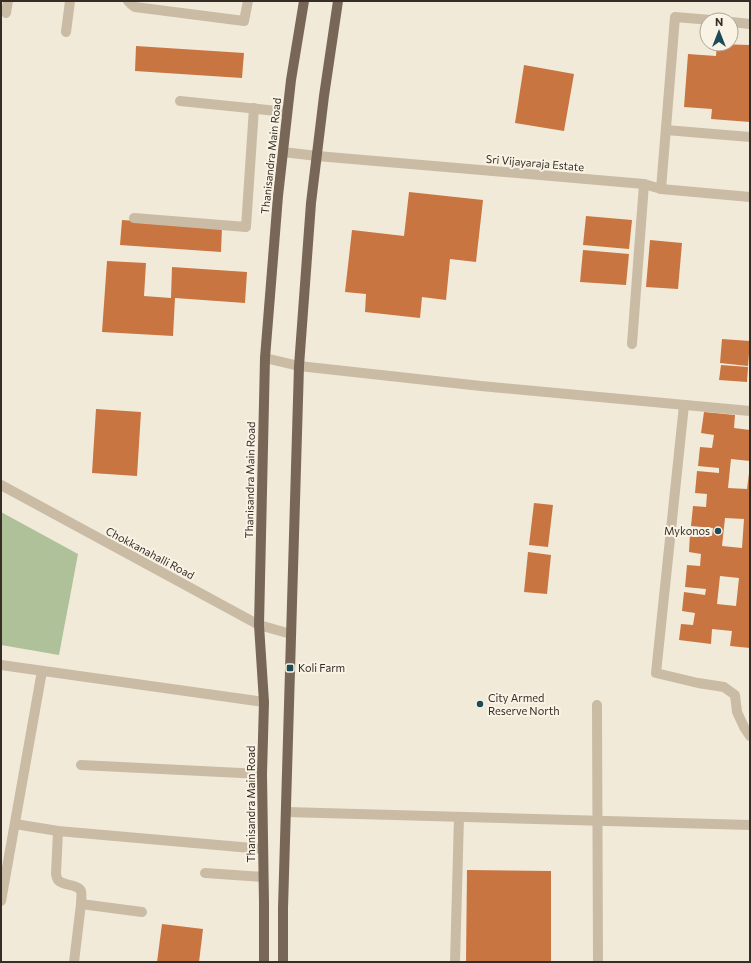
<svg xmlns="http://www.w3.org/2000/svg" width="751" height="963" viewBox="0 0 751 963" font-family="Commissioner,sans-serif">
<rect width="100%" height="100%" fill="#f2ead9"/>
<polygon fill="#aec199" points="1,512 78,554 59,655 1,645"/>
<g fill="#c87541" fill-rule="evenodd">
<polygon points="717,44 750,45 750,122 711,119 712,109 684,107 688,54 716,56"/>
<polygon points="136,46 244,53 242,78 135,71"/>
<polygon points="524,65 574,74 564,131 515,123"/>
<polygon points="409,192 483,200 476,262 450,259 446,300 422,297 420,318 365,312 366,294 345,292 352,230 404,236"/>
<polygon points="586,216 632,220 629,249 583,245"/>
<polygon points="122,220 222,227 221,252 120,245"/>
<polygon points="650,240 682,243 678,289 646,287"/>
<polygon points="583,250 629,254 626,285 580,282"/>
<polygon points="107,261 146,263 144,296 171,298 172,267 247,272 245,303 175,298 173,336 102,332"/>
<polygon points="722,339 750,341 748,366 720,363"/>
<polygon points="721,365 748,367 747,382 719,380"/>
<polygon points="96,409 141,412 137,476 92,473"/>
<path d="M704 412 735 415 734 428 750 430V461L731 459 728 488 747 489 749 473H750V648L730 646 732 631 712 629 711 644 679 640 681 624 693 625 695 613 682 611 684 592 705 595 706 589 685 587 687 565 700 566 701 554 689 552 690 533 712 536 713 528 691 526 693 506 706 507 707 494 695 493 697 471 719 473V468L698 466 700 447 712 448 714 435 701 433ZM725 518 744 519 742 548 722 546ZM720 576 739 578 736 606 717 604Z"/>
<polygon points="534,503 553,505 548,547 529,545"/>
<polygon points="528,552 551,555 547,594 524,592"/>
<polygon points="467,870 551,871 551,962 466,962"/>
<polygon points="162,924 203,929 199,962 157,962"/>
</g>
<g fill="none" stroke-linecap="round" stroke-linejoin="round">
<g stroke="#cabba5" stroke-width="10">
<polyline points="731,22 750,24"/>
<polyline points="180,101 287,112"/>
<polyline points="666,130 750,137"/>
<polyline points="661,189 675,17 711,20"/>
<polyline points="134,218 246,227 254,108"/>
<polyline points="597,705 598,962"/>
<polyline points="286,812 750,825"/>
<polyline points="205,873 263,877"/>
<polyline points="455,962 459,817"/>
</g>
<g stroke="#cabba5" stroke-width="10">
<polyline points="128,1 132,5 135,7 244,21 248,1"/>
<polyline points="6,13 8,1"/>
<polyline points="66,32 70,1"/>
<polyline points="283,152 317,156 644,184 661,189 750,197"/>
<polyline points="632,344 644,184"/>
<polyline points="265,358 299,366 481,386 750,411"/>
<polyline points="684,405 656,673 698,683 724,687 735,695 737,712 744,727 750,736"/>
<polyline points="1,665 264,702"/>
<polyline points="81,765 262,774"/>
<polyline points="15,824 58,831 263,849"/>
<path d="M58 831 56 874C56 876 57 878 58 880 63 886 78 884 81 891 82 894 81 900 81 904"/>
<polyline points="1,901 42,671"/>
<polyline points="74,962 81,904 142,912"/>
</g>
<polyline stroke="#cabba5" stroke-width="10" points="1,485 259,625 291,634"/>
<g stroke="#786757" stroke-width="10">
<polyline points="264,962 264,903 262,774 264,702 259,625 265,358 278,196 291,80 304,1"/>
<polyline points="283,962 283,908 299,366 311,203 324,96 338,1"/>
</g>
</g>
<g fill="#1c4b57" stroke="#f9f3e5" stroke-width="1.5">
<circle cx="718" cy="531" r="4"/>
<rect x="286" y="664" width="8" height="8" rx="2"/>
<circle cx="480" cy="704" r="4"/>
</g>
<g text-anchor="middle" stroke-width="4" stroke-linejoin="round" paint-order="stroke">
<g font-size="11" fill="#352d26" stroke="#f9f3e5">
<text transform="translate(271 156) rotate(-84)" y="4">Thanisandra Main Road</text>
<text transform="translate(535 163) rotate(5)" y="4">Sri Vijayaraja Estate</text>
<text transform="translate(250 480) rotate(-89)" y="4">Thanisandra Main Road</text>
<text transform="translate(150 553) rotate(28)" y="4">Chokkanahalli Road</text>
<text transform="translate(251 804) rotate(-90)" y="4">Thanisandra Main Road</text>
</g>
<g font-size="11" fill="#352d26" stroke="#f9f3e5" text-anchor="start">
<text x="710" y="535" text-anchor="end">Mykonos</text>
<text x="298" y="672">Koli Farm</text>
<text x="488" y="702">City Armed<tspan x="488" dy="13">Reserve North</tspan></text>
</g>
</g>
<rect width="751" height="963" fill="none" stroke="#352d26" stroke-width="4"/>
<g transform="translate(719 32)"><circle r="19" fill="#f9f3e5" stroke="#aba499"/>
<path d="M0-3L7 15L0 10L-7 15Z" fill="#1c4b57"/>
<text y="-6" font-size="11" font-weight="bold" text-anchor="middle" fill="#352d26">N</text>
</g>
</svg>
